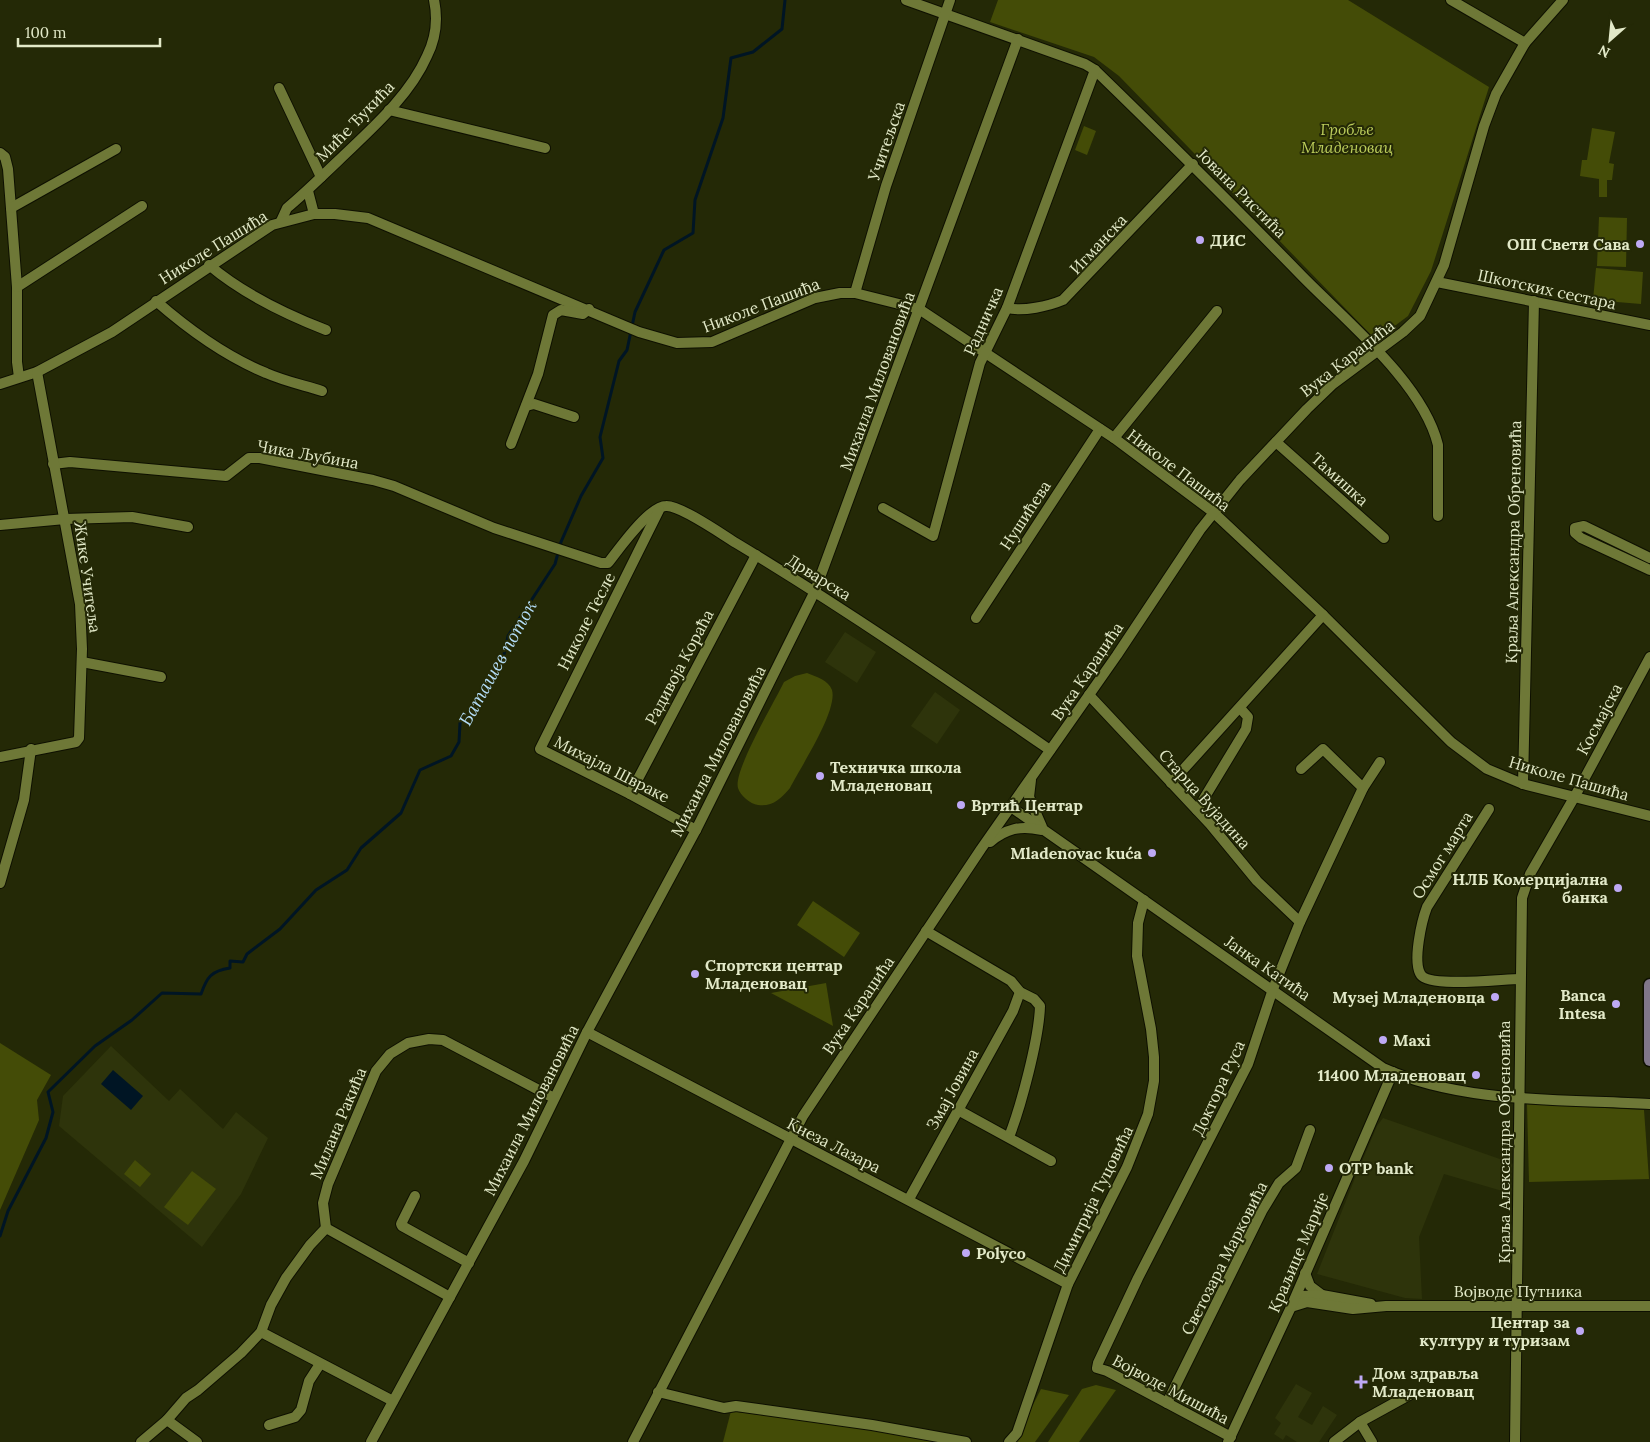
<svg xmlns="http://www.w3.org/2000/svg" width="1650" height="1442" viewBox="0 0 1650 1442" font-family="Lora,serif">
<rect width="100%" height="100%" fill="#242906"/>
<g fill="#2e340b">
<polygon points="845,632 876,652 857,683 825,662"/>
<polygon points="935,692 960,710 937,744 911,726"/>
<polygon points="111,1046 169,1101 180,1089 223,1129 236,1112 268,1138 241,1194 202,1247 59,1126 63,1096"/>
<polygon points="1383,1118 1514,1164 1516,1195 1444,1174 1419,1237 1422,1299 1405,1298 1317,1274 1357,1173 1377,1126"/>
<polygon points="1296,1384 1312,1393 1298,1417 1312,1425 1323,1406 1337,1415 1319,1442 1297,1442 1286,1435 1283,1440 1274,1434 1281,1423 1275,1418"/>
</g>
<g fill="#444c07">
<polygon points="998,0 1348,0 1489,87 1431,271 1408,316 1376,340 1119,76 1094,57 990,22"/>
<polygon points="1084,126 1096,131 1087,155 1075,150"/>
<polygon points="1592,128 1615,132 1609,163 1614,164 1612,180 1607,180 1607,197 1599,197 1599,179 1580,176 1582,160 1587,160"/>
<polygon points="1599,217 1627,218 1626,267 1597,266"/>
<polygon points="1596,268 1643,272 1641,304 1593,300"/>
<path d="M807 673C817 677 828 680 832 690 838 711 800 768 790 788 781 799 772 807 758 805 750 804 740 795 738 788 733 771 775 701 784 682L795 676Z"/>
<polygon points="813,901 860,933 844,957 797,925"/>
<polygon points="826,983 833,1026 771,993"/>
<polygon points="0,1043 51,1075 37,1100 39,1120 0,1210"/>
<polygon points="1527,1104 1644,1110 1649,1179 1529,1182"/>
<polygon points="135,1160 151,1174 140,1187 124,1174"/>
<polygon points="192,1171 216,1189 188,1225 164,1207"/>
<polygon points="1096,1385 1116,1390 1079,1442 1048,1442 1082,1389"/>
<polygon points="1041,1389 1069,1395 1035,1442 1014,1442"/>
<polygon points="731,1411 964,1442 723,1442"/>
</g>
<polygon fill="#001524" points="113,1070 143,1096 131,1110 101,1084"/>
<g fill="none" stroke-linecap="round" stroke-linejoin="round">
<path stroke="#001524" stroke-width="3" d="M0 1236 8 1211 46 1138 53 1112 48 1092 95 1046 132 1020 162 993 201 994C207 977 211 971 230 968V961L243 962 247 954 280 929 316 890 347 870 361 848 401 813 420 770 451 756 459 742 460 723 475 706 503 659 508 636 555 564 561 542 581 496 603 458 600 437 619 361 627 350 635 312 664 250 693 233 695 200 723 118 731 58 753 52 782 29 785 0"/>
<defs>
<g id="minor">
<path d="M906 0 1085 64 1095 70C1165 138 1234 206 1302 276 1346 321 1423 383 1438 445V516"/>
<polyline points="1451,0 1525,43"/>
<polyline points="279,88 321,177"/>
<polyline points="389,110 545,148"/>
<polyline points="0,153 5,157 8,169 17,287 17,362 19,377"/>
<polyline points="308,191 314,214"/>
<polyline points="11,208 116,149"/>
<path d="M281 221 287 208C305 193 321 177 338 161 370 130 409 97 427 56 436 38 438 19 434 0"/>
<path d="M209 265C243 294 285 314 326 330"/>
<polyline points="1437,282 1650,325"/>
<polyline points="17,287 142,206"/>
<polyline points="855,293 886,186 950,0"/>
<path d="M156 301C188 329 227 357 266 373 284 381 303 385 322 391"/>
<path d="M1007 308C1023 312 1049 306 1063 300L1193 164"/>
<polyline points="0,384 37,372 112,332 272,225 314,214 335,214 368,218 639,332 677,343 712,342 815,298 840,293 855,293 919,309 1114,438 1213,512 1323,615 1451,742 1487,769 1523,784 1650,816"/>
<polyline points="526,406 534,404 574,417"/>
<polyline points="1114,438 1217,311"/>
<polyline points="1276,442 1384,538"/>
<polyline points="511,444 538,374 553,315 561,310 583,314 589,309"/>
<path d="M53 464 70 462 226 476 249 458H260L373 480 394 486 494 528 601 563H608C619 549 649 506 666 506 680 505 723 535 736 543 844 608 947 679 1050 750"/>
<polyline points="883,508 933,536 980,363 1007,308 1095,70"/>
<polyline points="659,510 540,749 630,794 696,830"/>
<polyline points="0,525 65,519 132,517 188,527"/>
<polyline points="1650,558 1584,526 1575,528 1575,533 1581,538 1650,570"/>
<polyline points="976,618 1100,429"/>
<polyline points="82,662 161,677"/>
<polyline points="1089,695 1210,824 1257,881 1300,922"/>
<polyline points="0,757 76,742 79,738 82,649 80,604 37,372"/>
<polyline points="1301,769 1323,749 1363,788"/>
<polyline points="1031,780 1029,797 1042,827"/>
<polyline points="1171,783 1323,615"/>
<polyline points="1523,784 1534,301"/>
<polyline points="630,794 756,555"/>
<path d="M1011 807 1383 1068C1463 1104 1564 1099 1650 1104"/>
<path d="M1489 809 1427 907C1422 920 1412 962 1421 975 1431 988 1503 979 1520 979"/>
<polyline points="1197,810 1246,729 1248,717 1240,708"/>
<path d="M990 842C1006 829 1020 825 1041 830"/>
<polyline points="0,883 24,800 31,749"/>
<path d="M926 931 1011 981 1020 992 1034 999 1040 1006C1039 1039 1021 1106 1009 1137"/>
<polyline points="587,1032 1068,1284"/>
<polyline points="958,1110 1051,1161"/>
<polyline points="415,1196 401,1224 402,1226 469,1263"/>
<polyline points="909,1199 1013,1011 1020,992"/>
<polyline points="326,1228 450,1297"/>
<polyline points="1305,1273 1310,1286 1322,1295"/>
<polyline points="1302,1296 1322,1295 1371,1304"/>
<polyline points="1291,1307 1307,1302 1353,1309 1386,1306 1650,1306"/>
<polyline points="261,1332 393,1401"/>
<polyline points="658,1392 724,1408 736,1406 872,1425 966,1442"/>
<polyline points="1167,1403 1262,1211 1279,1183 1296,1168 1310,1130"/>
<polyline points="167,1420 197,1442"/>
<polyline points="1360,1422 1372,1442"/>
<polyline points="269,1425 295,1417 301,1410 309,1381 320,1364"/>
<polyline points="1231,1437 1107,1371 1097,1368 1098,1363 1138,1278 1248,1064 1273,989 1300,922 1363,788 1380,762"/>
<polyline points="141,1442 167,1420 186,1398 198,1390 241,1353 261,1332 271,1305 286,1278 310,1245 326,1228 323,1203 328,1184 376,1071 390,1054 408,1043 429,1039 443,1040 554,1098"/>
<polyline points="371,1442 524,1161 587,1032 696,830 815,591 1018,39"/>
<polyline points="633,1442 803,1116 981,849 1117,655 1200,530 1240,480 1307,409 1333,384 1403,332 1420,316 1444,265 1484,126 1496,94 1525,43 1563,0"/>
<polyline points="1009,1442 1017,1433 1068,1284 1127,1167 1148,1114 1154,1081 1154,1057 1151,1029 1137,956 1138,923 1144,900"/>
<polyline points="1228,1442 1291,1307 1393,1072"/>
<polyline points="1334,1442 1360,1422 1409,1395"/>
<polyline points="1515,1442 1522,898 1530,874 1575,796 1650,657"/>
</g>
<polyline id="major" points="1650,985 1650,1060"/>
</defs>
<use href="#minor" stroke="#0e1001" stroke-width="12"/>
<use href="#major" stroke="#0e1001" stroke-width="15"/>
<use href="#minor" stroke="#6e7837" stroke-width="10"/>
<use href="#major" stroke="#80768a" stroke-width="12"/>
</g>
<g fill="#bea9f5" stroke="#242906" stroke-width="2">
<circle cx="1200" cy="240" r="5"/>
<circle cx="1640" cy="244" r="5"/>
<circle cx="820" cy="776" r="5"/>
<circle cx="961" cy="805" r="5"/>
<circle cx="1152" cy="853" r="5"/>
<circle cx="1618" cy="888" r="5"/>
<circle cx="695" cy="974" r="5"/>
<circle cx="1495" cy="997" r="5"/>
<circle cx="1616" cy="1004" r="5"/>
<circle cx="1383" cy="1040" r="5"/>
<circle cx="1476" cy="1075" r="5"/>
<circle cx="1329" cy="1168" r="5"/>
<circle cx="966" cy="1253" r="5"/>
<circle cx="1580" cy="1331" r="5"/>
<path d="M1358.5 1374.5h5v5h5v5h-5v5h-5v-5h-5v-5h5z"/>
</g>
<g text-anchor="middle" stroke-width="4" stroke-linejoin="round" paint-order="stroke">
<g font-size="16" fill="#e2e9c8" stroke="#242906">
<text transform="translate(355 121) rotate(-46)" y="6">Миће Ђукића</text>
<text transform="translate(886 141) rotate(-71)" y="6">Учитељска</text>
<text transform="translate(1242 193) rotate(45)" y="6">Јована Ристића</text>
<text transform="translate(1098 244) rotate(-47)" y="6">Игманска</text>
<text transform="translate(213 247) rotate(-32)" y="6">Николе Пашића</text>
<text transform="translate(1547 289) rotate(12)" y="6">Шкотских сестара</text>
<text transform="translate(761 305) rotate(-21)" y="6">Николе Пашића</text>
<text transform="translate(983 321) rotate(-66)" y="6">Радничка</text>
<text transform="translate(1347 358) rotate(-38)" y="6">Вука Караџића</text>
<text transform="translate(877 381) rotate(-70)" y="6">Михаила Миловановића</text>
<text transform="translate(308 454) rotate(10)" y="6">Чика Љубина</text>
<text transform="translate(1179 470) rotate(37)" y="6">Николе Пашића</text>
<text transform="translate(1340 479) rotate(42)" y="6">Тамишка</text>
<text transform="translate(1025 515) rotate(-57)" y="6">Нушићева</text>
<text transform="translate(1513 542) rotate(-89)" y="6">Краља Александра Обреновића</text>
<text transform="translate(88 577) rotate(82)" y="6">Жике Учитеља</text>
<text transform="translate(819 577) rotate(32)" y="6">Дрварска</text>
<text transform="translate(586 621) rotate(-63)" y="6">Николе Тесле</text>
<text transform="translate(679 667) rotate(-62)" y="6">Радивоја Кораћа</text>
<text transform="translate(1087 671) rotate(-56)" y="6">Вука Караџића</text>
<text transform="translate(1599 719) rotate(-62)" y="6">Космајска</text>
<text transform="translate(718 751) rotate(-63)" y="6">Михаила Миловановића</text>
<text transform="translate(612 769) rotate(27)" y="6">Михајла Швраке</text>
<text transform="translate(1569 778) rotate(16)" y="6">Николе Пашића</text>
<text transform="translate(1205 799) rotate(48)" y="6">Старца Вујадина</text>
<text transform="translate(1442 855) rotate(-58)" y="6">Осмог марта</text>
<text transform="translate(1268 968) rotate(35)" y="6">Јанка Катића</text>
<text transform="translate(858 1005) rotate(-56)" y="6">Вука Караџића</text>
<text transform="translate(1218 1088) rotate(-65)" y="6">Доктора Руса</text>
<text transform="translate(952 1089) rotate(-61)" y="6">Змај Јовина</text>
<text transform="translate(531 1110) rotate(-63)" y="6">Михаила Миловановића</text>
<text transform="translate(338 1123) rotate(-67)" y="6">Милана Ракића</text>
<text transform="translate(1504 1142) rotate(-90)" y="6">Краља Александра Обреновића</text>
<text transform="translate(834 1145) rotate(27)" y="6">Кнеза Лазара</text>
<text transform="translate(1093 1199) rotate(-64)" y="6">Димитрија Туцовића</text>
<text transform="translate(1298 1252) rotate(-67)" y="6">Краљице Марије</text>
<text transform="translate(1224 1258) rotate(-63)" y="6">Светозара Марковића</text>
<text x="1518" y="1297">Војводе Путника</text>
<text transform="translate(1171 1389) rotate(28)" y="6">Војводе Мишића</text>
</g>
<g font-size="16" font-style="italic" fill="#bccd5b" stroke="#242906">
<text x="1347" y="135">Гробље<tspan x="1347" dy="18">Младеновац</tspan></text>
</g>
<g font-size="16" font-weight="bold" fill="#e2e9c8" stroke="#242906" text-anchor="start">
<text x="1210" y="246">ДИС</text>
<text x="1630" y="250" text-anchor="end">ОШ Свети Сава</text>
<text x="830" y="773">Техничка школа<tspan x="830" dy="18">Младеновац</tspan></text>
<text x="971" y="811">Вртић Центар</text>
<text x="1142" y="859" text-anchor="end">Mladenovac kuća</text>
<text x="1608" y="885" text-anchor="end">НЛБ Комерцијална<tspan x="1608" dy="18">банка</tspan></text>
<text x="705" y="971">Спортски центар<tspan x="705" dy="18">Младеновац</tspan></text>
<text x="1606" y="1001" text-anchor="end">Banca<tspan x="1606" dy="18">Intesa</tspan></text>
<text x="1485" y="1003" text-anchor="end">Музеј Младеновца</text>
<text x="1393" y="1046">Maxi</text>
<text x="1466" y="1081" text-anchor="end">11400 Младеновац</text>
<text x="1339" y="1174">OTP bank</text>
<text x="976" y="1259">Polyco</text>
<text x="1570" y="1328" text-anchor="end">Центар за<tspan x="1570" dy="18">културу и туризам</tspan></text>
<text x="1372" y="1379">Дом здравља<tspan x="1372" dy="18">Младеновац</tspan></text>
</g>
<g font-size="18" font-style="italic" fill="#b4ddf7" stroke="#242906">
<text transform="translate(498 663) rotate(-61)" y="6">Баташев поток</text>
</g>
</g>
<g transform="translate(1610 40) rotate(207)" stroke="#242906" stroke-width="4" paint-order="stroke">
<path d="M0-4L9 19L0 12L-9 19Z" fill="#e2e9c8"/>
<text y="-8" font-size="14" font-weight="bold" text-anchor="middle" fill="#e2e9c8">N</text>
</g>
<path d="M18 38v8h142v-8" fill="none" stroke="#e2e9c8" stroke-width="2.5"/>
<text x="25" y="38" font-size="15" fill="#e2e9c8" stroke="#242906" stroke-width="4" paint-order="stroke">100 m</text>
</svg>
